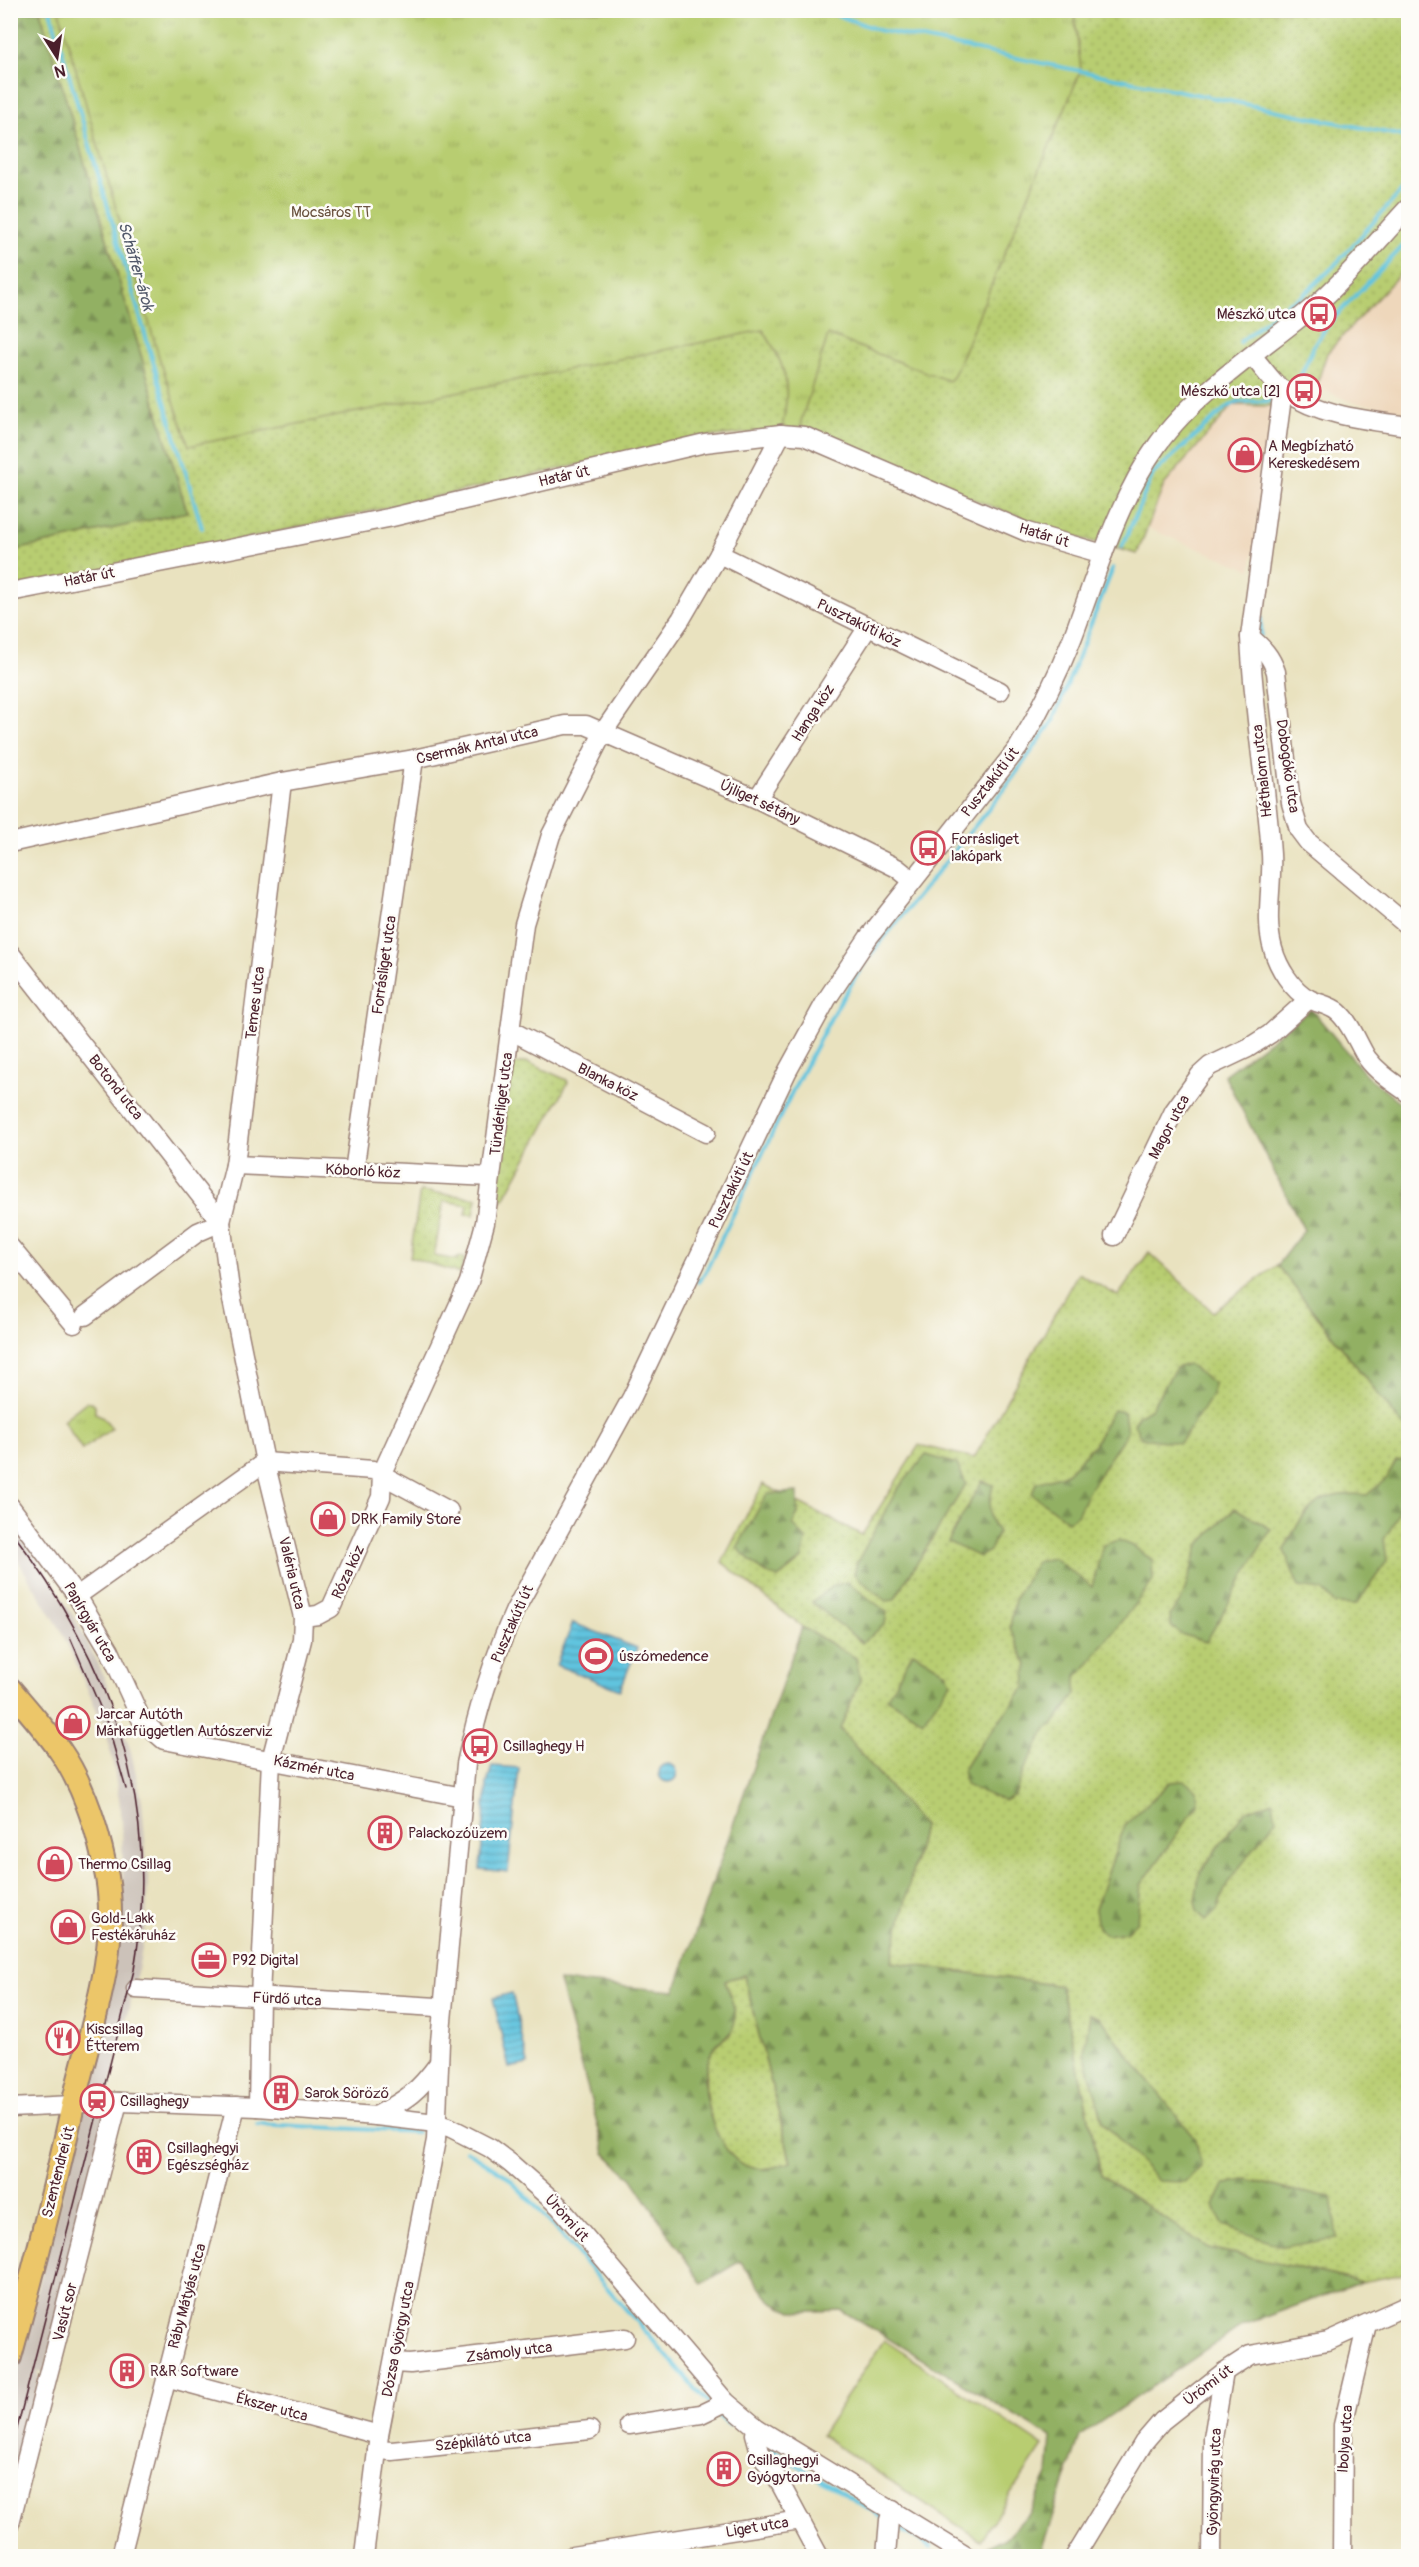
<svg xmlns="http://www.w3.org/2000/svg" width="1419" height="2567" viewBox="0 0 1419 2567" font-family="Pangolin,sans-serif">
<defs>
<pattern id="grass-dots" width="8" height="8" patternUnits="userSpaceOnUse" patternTransform="scale(1.5)"><rect width="8" height="8" fill="#b8cd71"/><path d="M2 2h.1M6 6h.1" fill="none" stroke="#a0b062" stroke-width="1.8" stroke-linecap="round"/></pattern>
<pattern id="forest-firs" width="22" height="20" patternUnits="userSpaceOnUse" patternTransform="scale(1.5)"><rect width="22" height="20" fill="#92b063"/><path d="M5 1l3.5 6h-7zM16 11l3.5 6h-7z" fill="#798f52"/></pattern>
<pattern id="park-tufts" width="24" height="20" patternUnits="userSpaceOnUse" patternTransform="scale(1.5)"><rect width="24" height="20" fill="#b8cd71"/><path d="M3 7l-1-3M5 7V3M7 7l1-3M15 17l-1-3M17 17v-4M19 17l1-3" fill="none" stroke="#a0b062"/></pattern>
<pattern id="water-rules" width="6" height="5" patternUnits="userSpaceOnUse" patternTransform="scale(1.5)"><rect width="6" height="5" fill="#61c4df"/><path d="M0 2.5h6" fill="none" stroke="#529fb5"/></pattern>
</defs>
<rect width="100%" height="100%" fill="#fdfcf7"/>
<filter id="ink" filterUnits="userSpaceOnUse"><feTurbulence type="fractalNoise" baseFrequency=".0167" numOctaves="2"/><feDisplacementMap in="SourceGraphic" scale="12" xChannelSelector="R" yChannelSelector="G"/><feConvolveMatrix kernelMatrix="1 2 1 2 8 2 1 2 1" color-interpolation-filters="sRGB"/></filter>
<filter id="wash" filterUnits="userSpaceOnUse"><feTurbulence type="fractalNoise" baseFrequency=".008" numOctaves="4" result="noise"/><feDisplacementMap in="SourceGraphic" scale="24" xChannelSelector="R" yChannelSelector="G"/><feGaussianBlur stdDeviation="1.35" result="paint"/><feColorMatrix in="noise" values="0 0 0 0 0 0 0 0 0 0 0 0 0 0 0 0 0 1.4 0 .05"/><feComposite in="paint" operator="in"/></filter>
<g filter="url(#wash)">
<rect width="100%" height="100%" fill="#e9e2bf"/>
<g fill="#eed7bb">
<polygon points="1407,264 1408,412 1352,402 1316,387 1327,353"/>
<polygon points="1233,405 1271,406 1251,570 1147,528 1164,485"/>
</g>
<polygon fill="#ccc2b9" points="11,1522 50,1577 78,1624 101,1670 119,1716 131,1752 142,1801 148,1878 146,1925 139,1965 107,2101 109,2102 45,2373 38,2372 39,2380 11,2493 11,2395 78,2130 121,1928 123,1884 122,1818 112,1757 102,1722 61,1630 11,1550"/>
<g fill="url(#grass-dots)" stroke="#81764e" stroke-width="1.5">
<polygon points="40,11 1408,11 1408,265 1327,353 1316,387 1271,406 1233,405 1164,485 1137,554 1062,533 959,494 805,428 703,437 11,591 10,551 187,512"/>
<polygon points="527,1062 567,1080 568,1083 504,1199 494,1204 512,1070 515,1064"/>
<polygon points="420,1191 477,1198 474,1215 466,1214 468,1205 444,1201 434,1256 457,1260 458,1257 465,1258 460,1274 410,1257"/>
<polygon points="1149,1252 1213,1312 1277,1265 1408,1432 1408,2273 1362,2282 1208,2248 1101,2175 1061,1986 891,1962 923,1826 840,1729 860,1680 856,1658 802,1627 722,1562 763,1484 862,1535 919,1445 974,1458 1078,1273 1118,1296"/>
<path d="M744 1975 791 2163C776 2167 761 2172 745 2166 711 2151 695 2079 713 2048 717 2042 725 2038 731 2034L725 1980Z"/>
</g>
<g fill="url(#forest-firs)" stroke="#6e6847" stroke-width="1.5" fill-rule="evenodd">
<polygon points="10,11 40,11 187,512 11,551"/>
<polygon points="1311,1009 1366,1075 1408,1109 1408,1432 1277,1265 1304,1230 1224,1075"/>
<polygon points="1188,1364 1213,1383 1212,1395 1180,1443 1141,1438 1134,1424 1138,1416 1151,1408 1176,1368"/>
<polygon points="1113,1410 1124,1412 1127,1432 1089,1490 1077,1515 1068,1521 1032,1494 1036,1483 1066,1474 1093,1446"/>
<polygon points="926,1455 957,1464 966,1484 894,1600 886,1601 854,1574 857,1562 897,1490"/>
<path d="M1404 1460C1405 1491 1403 1513 1384 1539L1387 1561 1356 1605 1335 1604 1322 1590 1299 1587 1284 1550C1305 1508 1317 1490 1367 1495L1387 1478 1396 1461Z"/>
<path d="M982 1481 993 1485C989 1503 986 1517 998 1532L990 1551 979 1557 948 1542Z"/>
<polygon points="798,1492 798,1514 793,1524 806,1540 802,1559 778,1578 761,1570 737,1548 767,1494"/>
<polygon points="1235,1508 1271,1529 1206,1642 1181,1634 1171,1626 1170,1615 1182,1599 1199,1545"/>
<polygon points="1118,1540 1133,1546 1152,1560 1153,1581 1081,1673 1076,1676 1076,1694 1054,1724 1047,1728 1023,1772 1015,1795 1004,1801 965,1785 963,1770 971,1757 1025,1687 1027,1665 1010,1628 1015,1599 1037,1561 1054,1558 1092,1587 1103,1545"/>
<polygon points="847,1582 887,1612 885,1624 862,1643 812,1602 835,1585"/>
<path d="M802 1627 856 1658 860 1680 840 1729 923 1826 891 1962 1061 1986 1101 2175 1208 2248 1362 2282 1243 2325 1080 2436 1039 2556H978L974 2554 1005 2539 1030 2512 1048 2474 1051 2437 841 2310 792 2312 771 2301 740 2261 702 2284 632 2179 605 2153 559 1981 675 1991ZM744 1975 791 2162C776 2167 762 2172 746 2166 719 2156 698 2095 706 2069 708 2063 710 2053 714 2047 722 2035 732 2039 735 2020 737 2009 728 1991 725 1980Z"/>
<polygon points="913,1652 946,1672 951,1682 923,1721 887,1698"/>
<polygon points="1184,1781 1197,1790 1198,1804 1141,1885 1137,1921 1126,1932 1107,1935 1098,1928 1095,1909 1125,1825 1170,1782"/>
<polygon points="1273,1801 1276,1819 1227,1884 1217,1910 1206,1921 1197,1911 1195,1901 1200,1872 1244,1812"/>
<polygon points="1090,2014 1101,2018 1133,2062 1196,2139 1201,2167 1184,2182 1158,2181 1103,2122 1084,2052"/>
<polygon points="1247,2179 1291,2191 1331,2197 1337,2238 1283,2247 1223,2225 1214,2206 1224,2185"/>
</g>
<g fill="url(#park-tufts)" stroke="#81764e" stroke-width="1.5">
<path d="M59 11H1074L1081 70 953 377 949 381 828 335 801 421 804 436 781 434C790 386 790 372 763 330L189 446 159 357Z"/>
<polygon points="86,1402 92,1402 95,1405 95,1413 102,1416 112,1428 82,1450 63,1420"/>
</g>
<polygon fill="#b8cd71" stroke="#81764e" stroke-width="1.5" points="884,2340 1043,2446 980,2540 821,2435"/>
<g fill="url(#water-rules)" stroke="#567285" stroke-width="1.5">
<polygon points="573,1623 637,1648 620,1690 556,1665"/>
<circle cx="668" cy="1773" r="9"/>
<polygon points="492,1766 519,1768 508,1872 480,1869 487,1784"/>
<polygon points="512,1993 528,2064 509,2068 493,1998"/>
</g>
<g fill="none" stroke-linecap="round" stroke-linejoin="round">
<g stroke="#61c4df" stroke-width="4">
<polyline points="50,10 202,528"/>
<polyline points="824,10 878,30 1408,137"/>
<polyline points="1240,342 1288,303 1301,297 1332,268 1408,184"/>
<polyline points="1299,380 1314,345 1330,322 1408,241"/>
<polyline points="1122,547 1153,474 1226,408 1237,402 1272,401"/>
<polyline points="1261,635 1261,618"/>
<polyline points="698,1282 705,1273 796,1084 835,1010 867,959 1004,790 1053,721 1113,568"/>
<polyline points="257,2124 417,2132"/>
<polyline points="466,2150 505,2175 532,2202 708,2403"/>
<polyline points="719,2417 730,2425"/>
<polyline points="764,2444 881,2517"/>
<polyline points="897,2527 932,2548"/>
<polyline points="944,2555 946,2556"/>
</g>
</g>
</g>
<g filter="url(#ink)">
<g fill="none" stroke-linecap="round" stroke-linejoin="round">
<defs>
<g id="minor">
<path d="M1252 356C1263 367 1271 382 1284 391 1321 416 1366 420 1408 426"/>
<path d="M1283 390 1250 637C1253 709 1266 781 1271 854 1273 884 1264 919 1273 949 1278 967 1292 990 1309 999 1319 1004 1330 1005 1338 1012 1351 1023 1358 1044 1367 1058 1378 1073 1394 1083 1408 1093"/>
<polyline points="719,554 1000,691"/>
<polyline points="10,592 388,518 705,443 781,434 804,436 1027,532 1103,554"/>
<path d="M1250 637C1262 647 1271 656 1276 672L1291 803 1299 830 1308 842 1408 926"/>
<polyline points="757,799 868,627"/>
<polyline points="10,843 282,782 414,759 565,725 586,725 757,799 897,868 912,880"/>
<polyline points="10,953 221,1222"/>
<polyline points="510,1030 706,1133"/>
<polyline points="235,1165 491,1177"/>
<polyline points="354,1171 414,759"/>
<polyline points="1114,1236 1174,1111 1200,1075 1210,1066 1248,1048 1270,1034 1309,999"/>
<polyline points="10,1247 74,1324"/>
<polyline points="85,1316 198,1232 221,1222"/>
<polyline points="265,1462 373,1470 449,1511"/>
<polyline points="10,1506 77,1596 110,1651 142,1721 164,1740 463,1797"/>
<polyline points="77,1596 265,1462"/>
<polyline points="303,1617 318,1615 331,1608 381,1497 382,1473 469,1282 485,1223 524,924 551,835 604,731 681,619 719,554 781,434"/>
<polyline points="136,1989 437,2007"/>
<polyline points="258,2107 260,1997 271,1760 302,1640 303,1617 265,1462 230,1290 221,1222 235,1165 282,782"/>
<polyline points="10,2108 73,2105 93,2101 258,2107 376,2116 436,2123 451,2128 490,2148 510,2163 559,2206 726,2402 757,2428 966,2556"/>
<path d="M376 2116C407 2099 418 2092 439 2063"/>
<polyline points="394,2363 410,2364 625,2338"/>
<polyline points="166,2377 379,2435"/>
<polyline points="629,2425 701,2414 726,2402"/>
<polyline points="757,2428 755,2434 760,2452 781,2485 819,2556"/>
<polyline points="377,2450 392,2451 590,2430"/>
<polyline points="10,2523 118,2102"/>
<polyline points="121,2556 236,2106"/>
<path d="M364 2556 379 2435 436 2140 440 2042 466 1764C477 1711 493 1659 515 1610L632 1397 787 1072 827 999 868 938 1018 748C1039 713 1057 677 1072 639 1097 573 1117 501 1158 444 1197 390 1267 346 1318 303 1350 275 1379 239 1408 208"/>
<polyline points="572,2556 800,2520"/>
<polyline points="886,2556 889,2520 893,2510"/>
<polyline points="1075,2556 1144,2442 1162,2421 1224,2372 1250,2355 1328,2341 1408,2305"/>
<polyline points="1212,2556 1213,2438 1224,2372"/>
<polyline points="1342,2556 1343,2425 1367,2324"/>
</g>
<path id="major" d="M10 1689C27 1709 44 1728 59 1749 84 1785 99 1834 107 1877 120 1953 89 2032 73 2105 55 2190 33 2273 10 2357"/>
</defs>
<use href="#minor" stroke="#9a8075" stroke-width="21"/>
<use href="#major" stroke="#9a8075" stroke-width="26"/>
<use href="#minor" stroke="#fff" stroke-width="18"/>
<use href="#major" stroke="#ecc669" stroke-width="22"/>
<g stroke="#4a1f2b" stroke-width="1.5">
<path d="M10 1529C110 1661 163 1803 134 1970L10 2456"/>
<polyline points="70,1637 107,1723 126,1789"/>
</g>
</g>
</g>
<defs>
<symbol id="bus-ring" viewBox="-11 -11 22 22"><circle r="9.5" fill="#fdfcf7" stroke="#d1495b" stroke-width="1.5"/><path d="M-5-6H5V4H4V6H2V4H-2V6H-4V4H-5ZM-3.5-4V0h7V-4ZM-3.5 1.2v1.5H-2V1.2ZM2 1.2v1.5H3.5V1.2Z" fill="#d1495b"/></symbol>
<symbol id="shop-ring" viewBox="-11 -11 22 22"><circle r="9.5" fill="#fdfcf7" stroke="#d1495b" stroke-width="1.5"/><path d="M-5-2.5h2.3a2.7 3.5 0 0 1 5.4 0H5L5.5 6h-11ZM-1.5-2.5h3a1.5 2.3 0 0 0-3 0Z" fill="#d1495b"/></symbol>
<symbol id="stadium-ring" viewBox="-11 -11 22 22"><circle r="9.5" fill="#fdfcf7" stroke="#d1495b" stroke-width="1.5"/><path d="M0-5a6.5 5 0 1 0 0 10a6.5 5 0 1 0 0-10ZM-3.5-1.8h7v3.6h-7Z" fill="#d1495b"/></symbol>
<symbol id="building-ring" viewBox="-11 -11 22 22"><circle r="9.5" fill="#fdfcf7" stroke="#d1495b" stroke-width="1.5"/><path d="M-4-6H4V6H1V3H-1V6H-4ZM-2.5-4.3h1.7v1.8h-1.7ZM.8-4.3h1.7v1.8H.8ZM-2.5-1h1.7V.8h-1.7ZM.8-1h1.7V.8H.8Z" fill="#d1495b"/></symbol>
<symbol id="office-ring" viewBox="-11 -11 22 22"><circle r="9.5" fill="#fdfcf7" stroke="#d1495b" stroke-width="1.5"/><path d="M-6-3h4V-5.5h4V-3h4V5H-6ZM-1-4.5V-3h2v-1.5ZM-6 0V1H6V0Z" fill="#d1495b"/></symbol>
<symbol id="restaurant-ring" viewBox="-11 -11 22 22"><circle r="9.5" fill="#fdfcf7" stroke="#d1495b" stroke-width="1.5"/><path d="M-5-6h1v4h1v-4h1v4h1v-4h1v5L-1.5 .5V6h-2V.5L-5-1ZM5-6V6H3V1.5H1.5Q1.5-4 5-6Z" fill="#d1495b"/></symbol>
<symbol id="station-ring" viewBox="-11 -11 22 22"><circle r="9.5" fill="#fdfcf7" stroke="#d1495b" stroke-width="1.5"/><path d="M-3-6H3Q5-6 5-4V2Q5 4 3 4L4.5 6H3L1.5 4h-3L-3 6H-4.5L-3 4Q-5 4-5 2V-4Q-5-6-3-6ZM-3.5-4v3h7v-3ZM-3.5 1v1.5H-2V1ZM2 1v1.5H3.5V1Z" fill="#d1495b"/></symbol>
</defs>
<g fill-rule="evenodd">
<use href="#bus-ring" x="1300" y="295" width="38" height="38"/>
<use href="#bus-ring" x="1285" y="372" width="38" height="38"/>
<use href="#shop-ring" x="1226" y="436" width="38" height="38"/>
<use href="#bus-ring" x="909" y="829" width="38" height="38"/>
<use href="#shop-ring" x="309" y="1500" width="38" height="38"/>
<use href="#stadium-ring" x="577" y="1637" width="38" height="38"/>
<use href="#shop-ring" x="54" y="1704" width="38" height="38"/>
<use href="#bus-ring" x="461" y="1727" width="38" height="38"/>
<use href="#building-ring" x="366" y="1814" width="38" height="38"/>
<use href="#shop-ring" x="36" y="1845" width="38" height="38"/>
<use href="#shop-ring" x="49" y="1908" width="38" height="38"/>
<use href="#office-ring" x="190" y="1941" width="38" height="38"/>
<use href="#restaurant-ring" x="44" y="2019" width="38" height="38"/>
<use href="#building-ring" x="262" y="2074" width="38" height="38"/>
<use href="#station-ring" x="78" y="2082" width="38" height="38"/>
<use href="#building-ring" x="125" y="2138" width="38" height="38"/>
<use href="#building-ring" x="108" y="2352" width="38" height="38"/>
<use href="#building-ring" x="705" y="2450" width="38" height="38"/>
</g>
<g text-anchor="middle" stroke-width="5" stroke-linejoin="round" paint-order="stroke">
<g font-size="15" fill="#6b5340" stroke="#fdfcf7">
<text x="331" y="217">Mocsáros TT</text>
</g>
<g font-size="15" fill="#4a1f2b" stroke="#fdfcf7" text-anchor="start">
<text x="1296" y="319" text-anchor="end">Mészkő utca</text>
<text x="1281" y="396" text-anchor="end">Mészkő utca [2]</text>
<text x="1268" y="451">A Megbízható<tspan x="1268" dy="17">Kereskedésem</tspan></text>
<text x="951" y="844">Forrásliget<tspan x="951" dy="17">lakópark</tspan></text>
<text x="351" y="1524">DRK Family Store</text>
<text x="619" y="1661">úszómedence</text>
<text x="96" y="1719">Jarcar Autóth<tspan x="96" dy="17">Márkafüggetlen Autószerviz</tspan></text>
<text x="503" y="1751">Csillaghegy H</text>
<text x="408" y="1838">Palackozóüzem</text>
<text x="78" y="1869">Thermo Csillag</text>
<text x="91" y="1923">Gold-Lakk<tspan x="91" dy="17">Festékáruház</tspan></text>
<text x="232" y="1965">P92 Digital</text>
<text x="86" y="2034">Kiscsillag<tspan x="86" dy="17">Étterem</tspan></text>
<text x="304" y="2098">Sarok Söröző</text>
<text x="120" y="2106">Csillaghegy</text>
<text x="167" y="2153">Csillaghegyi<tspan x="167" dy="17">Egészségház</tspan></text>
<text x="150" y="2376">R&amp;R Software</text>
<text x="747" y="2465">Csillaghegyi<tspan x="747" dy="17">Gyógytorna</tspan></text>
</g>
<g font-size="15" fill="#4a1f2b" stroke="#fdfcf7">
<text transform="translate(564 476) rotate(-13)" y="5">Határ út</text>
<text transform="translate(1044 535) rotate(17)" y="5">Határ út</text>
<text transform="translate(89 577) rotate(-11)" y="5">Határ út</text>
<text transform="translate(859 623) rotate(26)" y="5">Pusztakúti köz</text>
<text transform="translate(813 713) rotate(-57)" y="5">Hanga köz</text>
<text transform="translate(477 745) rotate(-13)" y="5">Csermák Antal utca</text>
<text transform="translate(1288 766) rotate(82)" y="5">Dobogókő utca</text>
<text transform="translate(1262 771) rotate(-96)" y="5">Héthalom utca</text>
<text transform="translate(990 782) rotate(-52)" y="5">Pusztakúti út</text>
<text transform="translate(760 802) rotate(25)" y="5">Újliget sétány</text>
<text transform="translate(384 965) rotate(-82)" y="5">Forrásliget utca</text>
<text transform="translate(255 1003) rotate(-83)" y="5">Temes utca</text>
<text transform="translate(608 1082) rotate(27)" y="5">Blanka köz</text>
<text transform="translate(116 1087) rotate(52)" y="5">Botond utca</text>
<text transform="translate(501 1104) rotate(-83)" y="5">Tündérliget utca</text>
<text transform="translate(1169 1127) rotate(-62)" y="5">Magor utca</text>
<text transform="translate(363 1171) rotate(3)" y="5">Kóborló köz</text>
<text transform="translate(731 1190) rotate(-64)" y="5">Pusztakúti út</text>
<text transform="translate(348 1572) rotate(-65)" y="5">Róza köz</text>
<text transform="translate(292 1573) rotate(77)" y="5">Valéria utca</text>
<text transform="translate(90 1622) rotate(60)" y="5">Papírgyár utca</text>
<text transform="translate(512 1624) rotate(-66)" y="5">Pusztakúti út</text>
<text transform="translate(314 1768) rotate(11)" y="5">Kázmér utca</text>
<text transform="translate(287 1999) rotate(3)" y="5">Fürdő utca</text>
<text transform="translate(58 2172) rotate(-76)" y="5">Szentendrei út</text>
<text transform="translate(567 2218) rotate(48)" y="5">Ürömi út</text>
<text transform="translate(187 2296) rotate(-75)" y="5">Ráby Mátyás utca</text>
<text transform="translate(65 2312) rotate(-76)" y="5">Vasút sor</text>
<text transform="translate(398 2339) rotate(-79)" y="5">Dózsa György utca</text>
<text transform="translate(509 2352) rotate(-7)" y="5">Zsámoly utca</text>
<text transform="translate(1208 2385) rotate(-37)" y="5">Ürömi út</text>
<text transform="translate(272 2407) rotate(15)" y="5">Ékszer utca</text>
<text transform="translate(1345 2439) rotate(-86)" y="5">Ibolya utca</text>
<text transform="translate(483 2441) rotate(-6)" y="5">Szépkilátó utca</text>
<text transform="translate(1214 2482) rotate(-88)" y="5">Gyöngyvirág utca</text>
<text transform="translate(757 2527) rotate(-9)" y="5">Liget utca</text>
</g>
<g font-size="16" font-style="italic" fill="#52596a" stroke="#fdfcf7">
<text transform="translate(137 266) rotate(74)" y="6">Schäffer-árok</text>
</g>
</g>
<rect width="1419" height="2567" fill="none" stroke="#fdfcf7" stroke-width="36"/>
<g transform="translate(57 57) rotate(168)" stroke="#fdfcf7" stroke-width="4.5" paint-order="stroke">
<path d="M0-4.5L10 22L0 15L-10 22Z" fill="#4a1f2b"/>
<text y="-9" font-size="16" font-weight="bold" text-anchor="middle" fill="#4a1f2b">N</text>
</g>
</svg>
